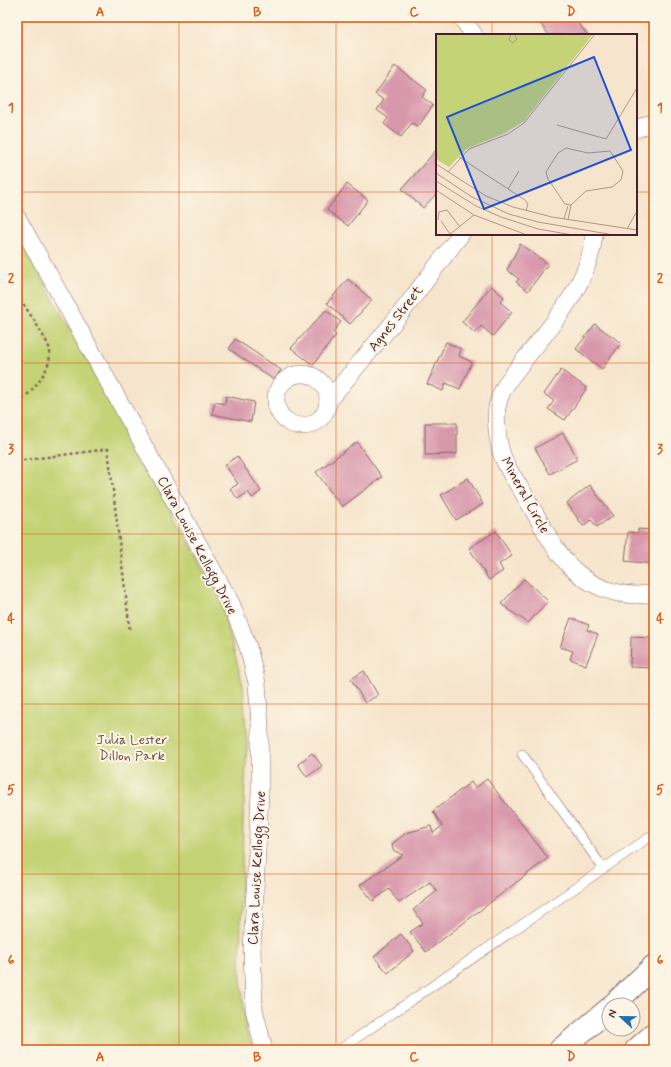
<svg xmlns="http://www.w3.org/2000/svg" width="671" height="1067" viewBox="0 0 671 1067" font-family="Mynerve,sans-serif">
<rect width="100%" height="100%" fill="#fcf5e5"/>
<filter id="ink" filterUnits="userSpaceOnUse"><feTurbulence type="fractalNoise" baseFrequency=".025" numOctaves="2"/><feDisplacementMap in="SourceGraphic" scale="8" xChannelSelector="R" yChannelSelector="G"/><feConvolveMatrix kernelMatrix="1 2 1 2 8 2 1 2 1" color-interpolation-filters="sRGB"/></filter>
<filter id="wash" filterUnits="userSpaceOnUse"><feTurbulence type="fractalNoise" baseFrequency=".012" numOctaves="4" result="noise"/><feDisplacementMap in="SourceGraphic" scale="16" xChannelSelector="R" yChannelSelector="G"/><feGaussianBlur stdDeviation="0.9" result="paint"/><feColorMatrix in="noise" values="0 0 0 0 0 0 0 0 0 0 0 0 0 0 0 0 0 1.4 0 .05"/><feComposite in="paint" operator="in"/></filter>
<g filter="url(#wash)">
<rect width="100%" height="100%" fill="#f6e5cc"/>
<polygon fill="#c3d375" stroke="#867950" points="17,234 219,596 243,685 247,746 243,821 240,969 246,1031 253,1050 17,1050"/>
<g id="blocks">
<g fill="#d898ac">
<polygon points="535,17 573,17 588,35 549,35"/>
<polygon points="395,66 427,90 422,97 433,105 418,127 412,123 401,137 384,124 388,118 377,110 384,100 375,94"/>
<polygon points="437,149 437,193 423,208 402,189"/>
<polygon points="347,184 368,200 348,226 327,210"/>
<polygon points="520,244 548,264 528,291 516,282 519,279 507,270"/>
<polygon points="348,279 372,300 350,324 327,303"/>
<polygon points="491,286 504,297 500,302 512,312 493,336 481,326 475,333 462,322"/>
<polygon points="326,310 341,322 333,332 336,335 313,365 291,348"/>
<polygon points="595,324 621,343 602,369 576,349"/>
<polygon points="235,339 281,370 274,380 229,349"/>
<polygon points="446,342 461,349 459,356 472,362 460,389 446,383 443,391 427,384"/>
<polygon points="561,370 587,388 565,420 548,409 554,401 544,394"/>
<polygon points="226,396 254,402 251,422 212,414 215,402 225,404"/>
<polygon points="425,423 457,423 457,454 425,455"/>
<polygon points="563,433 578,459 550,474 535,448"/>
<polygon points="357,442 382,477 342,507 316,472"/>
<polygon points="237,456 261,491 252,498 248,492 238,499 230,489 238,484 225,465"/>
<polygon points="468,478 483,504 456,520 441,495"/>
<polygon points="590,485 613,516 597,527 591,520 583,526 567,503"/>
<polygon points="638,529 654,530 654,564 625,561 628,532 638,533"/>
<polygon points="496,531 512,556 499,564 503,571 489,580 469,548"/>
<polygon points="524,579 548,601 528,623 501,604"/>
<polygon points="571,618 589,625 587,630 598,634 586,665 570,659 573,651 560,647"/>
<polygon points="631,637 654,638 654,668 630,667"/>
<polygon points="364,671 378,695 365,703 351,679"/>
<polygon points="312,753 322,766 307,777 298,764"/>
<polygon points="487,779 548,858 426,952 410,932 423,923 413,910 437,891 430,882 399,903 389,889 373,901 360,885 403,855 393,850 392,844 406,833 431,826 433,833 442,826 433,811 471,782 475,788"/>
<polygon points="401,934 414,951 388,973 374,957"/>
</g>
</g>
</g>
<g filter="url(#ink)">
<use href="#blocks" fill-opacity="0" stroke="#866463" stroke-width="1"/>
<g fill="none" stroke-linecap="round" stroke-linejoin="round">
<defs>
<g id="service">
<polyline points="522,754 603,868"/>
<polyline points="339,1050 654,834"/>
</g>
<g id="minor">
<polyline points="461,17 474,35"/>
<polyline points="636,129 654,122"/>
<polyline points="17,217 231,603 248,647 257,683 260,726 260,793 252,949 254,1009 264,1050"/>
<path d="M594 234C590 283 554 322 525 359 515 372 502 386 498 403 494 417 498 449 505 462 510 474 519 485 525 496 541 522 553 551 575 571 596 590 626 599 654 593"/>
<circle cx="302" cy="400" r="26"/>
<polyline points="328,401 398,317 461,234"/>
</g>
<g id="secondary">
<polyline points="613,1005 654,966"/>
<polyline points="560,1050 609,1009"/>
</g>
<polyline id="motorway" points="636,1050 654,1034"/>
</defs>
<use href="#service" stroke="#866463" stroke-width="10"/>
<use href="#minor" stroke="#866463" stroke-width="18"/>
<use href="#secondary" stroke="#866463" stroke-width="24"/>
<use href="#motorway" stroke="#866463" stroke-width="24"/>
<g stroke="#866463" stroke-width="2.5" stroke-dasharray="3 3" stroke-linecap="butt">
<path d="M17 294C23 304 50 343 50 351 51 373 30 391 17 406"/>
<polyline points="17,461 108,449 130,631"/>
</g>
<use href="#service" stroke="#fff" stroke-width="9"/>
<use href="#minor" stroke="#fff" stroke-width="17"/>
<use href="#secondary" stroke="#fff" stroke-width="22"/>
<use href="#motorway" stroke="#fff" stroke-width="22"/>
</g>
</g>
<path fill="none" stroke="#e0560e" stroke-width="1" stroke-opacity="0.55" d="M179 17V1050M336 17V1050M492 17V35M17 192H437M636 192H654M492 234V1050M17 363H654M17 534H654M17 704H654M17 874H654"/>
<g text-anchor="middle" stroke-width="4" stroke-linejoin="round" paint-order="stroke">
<g font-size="14" fill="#4a1f2b" stroke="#fcf5e5">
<text transform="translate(395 318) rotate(-52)" y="5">Agnes Street</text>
<text transform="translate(526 495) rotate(61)" y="5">Mineral Circle</text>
<text transform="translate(198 545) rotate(62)" y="5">Clara Louise Kellogg Drive</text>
<text transform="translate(256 868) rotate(-87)" y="5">Clara Louise Kellogg Drive</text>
</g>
<g font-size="14" fill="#684c3e" stroke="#fcf5e5">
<text x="132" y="744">Julia Lester<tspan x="132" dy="16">Dillon Park</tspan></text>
</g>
</g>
<g transform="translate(436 34)">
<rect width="201" height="201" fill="#f6e5cc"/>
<path d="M0 0H157L88 87 69 99 30 115 13 133 0 125Z" fill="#c3d375"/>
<path fill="none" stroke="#b1968c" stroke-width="1" d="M75 0 73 6 77 9 81 5 78 0M121 91 170 105 201 54M130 114 152 119 174 117 187 137 185 146 176 153 150 157 135 171 129 170 112 145 110 138 122 119ZM23 123 89 166 92 170 90 177M0 130 50 162 77 173 116 183 201 196M12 138 33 115 72 100 88 89 159 0M0 139 36 163 73 180 102 188 178 201M0 147 40 172 65 183 102 195 137 201M72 155 83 137M0 156 38 181 91 201M128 185 132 172M2 186 3 178 11 176 24 193M132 186 135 171M5 187 14 200M191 195 201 177M13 201 38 181"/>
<path fill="#1d4ed8" fill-opacity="0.15" stroke="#1d4ed8" stroke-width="2" d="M158 23 195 116 48 175 11 83Z"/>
<rect width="201" height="201" fill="none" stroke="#4a1f2b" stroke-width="2"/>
</g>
<rect width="671" height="1067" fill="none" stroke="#fcf5e5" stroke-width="44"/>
<g transform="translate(621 1017) rotate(292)"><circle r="19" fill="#fcf5e5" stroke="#b59f9b"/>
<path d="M0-3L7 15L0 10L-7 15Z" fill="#1f6fb2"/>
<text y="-6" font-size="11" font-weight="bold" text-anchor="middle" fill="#4a1f2b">N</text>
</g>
<rect x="22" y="22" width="627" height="1023" fill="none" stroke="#e0560e" stroke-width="1.5"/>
<g font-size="13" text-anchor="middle" font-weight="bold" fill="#e0560e">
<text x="100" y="16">A</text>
<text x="257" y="16">B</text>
<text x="414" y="16">C</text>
<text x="571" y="16">D</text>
<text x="11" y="112">1</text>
<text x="660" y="112">1</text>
<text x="11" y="282">2</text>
<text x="660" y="282">2</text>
<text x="11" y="453">3</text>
<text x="660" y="453">3</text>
<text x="11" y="623">4</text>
<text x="660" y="623">4</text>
<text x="11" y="794">5</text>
<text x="660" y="794">5</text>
<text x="11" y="964">6</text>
<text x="660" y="964">6</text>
<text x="100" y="1061">A</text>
<text x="257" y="1061">B</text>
<text x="414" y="1061">C</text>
<text x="571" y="1061">D</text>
</g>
</svg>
